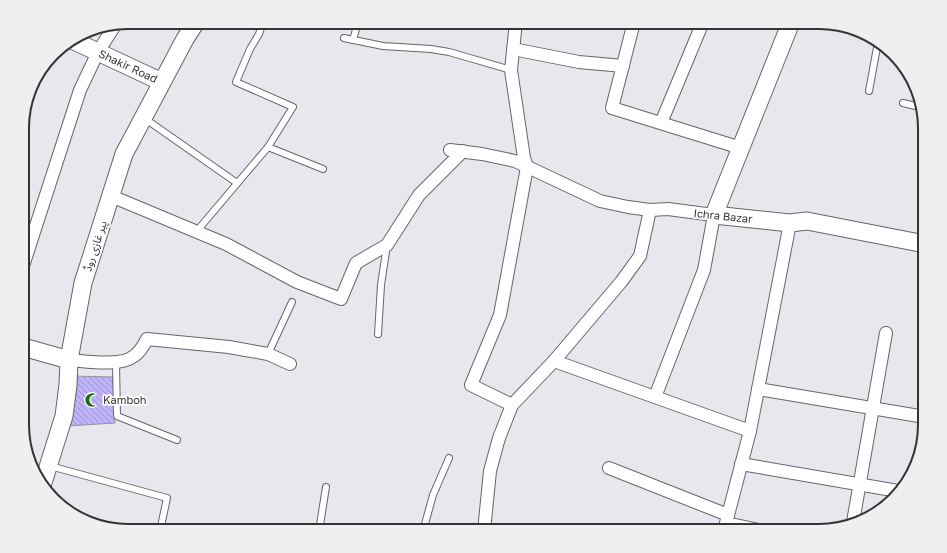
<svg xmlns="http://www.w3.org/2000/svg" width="947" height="553" viewBox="0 0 947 553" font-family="'Golos Text','Noto Sans Arabic',sans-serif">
<defs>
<pattern id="building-back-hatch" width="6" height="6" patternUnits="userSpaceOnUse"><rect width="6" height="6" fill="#c0b2fc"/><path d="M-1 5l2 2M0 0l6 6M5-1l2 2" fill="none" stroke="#9d91cd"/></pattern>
</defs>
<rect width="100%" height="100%" fill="#e8e7ed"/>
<polygon fill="url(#building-back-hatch)" stroke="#96959b" points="72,376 113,377 115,423 67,426"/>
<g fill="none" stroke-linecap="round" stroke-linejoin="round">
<defs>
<g id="lane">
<polyline points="263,22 259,34 250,49 236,82 293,107 268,147"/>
<polyline points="344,38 383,46 431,49 449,52 511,70"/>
<polyline points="353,40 358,22"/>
<polyline points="869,91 878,42"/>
<polyline points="903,103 920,107"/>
<polyline points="144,118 237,183"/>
<polyline points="196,232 268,147 323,169"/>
<polyline points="378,334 381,285 387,245"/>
<polyline points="268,354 292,302"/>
<polyline points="116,363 117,416 177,440"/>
<polyline points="50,466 167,498 160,531"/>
<polyline points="319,531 326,487"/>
<polyline points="423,531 433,495 449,458"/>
</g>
<g id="street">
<polyline points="634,22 612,108 741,148"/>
<polyline points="513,49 579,62 623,66"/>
<polyline points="661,123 703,22"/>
<polyline points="450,150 482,154 515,161 600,201 628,207 650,210 668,209 714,215 704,270 655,397"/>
<polyline points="111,196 226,244 297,282 341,299 356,263 387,245 419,195 463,151"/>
<polyline points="23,266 80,90 98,52 115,25"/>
<path d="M69 360C86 361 121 367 134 356 140 352 144 345 147 339L229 347 268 354 290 364"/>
<polyline points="554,361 750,431"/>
<polyline points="758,389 925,417"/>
<polyline points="512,405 471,385 500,315 527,167 524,158 511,70 516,22"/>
<polyline points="741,464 898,491"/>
<polyline points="609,468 728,515"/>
<polyline points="853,522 886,333"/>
<polyline points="484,531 490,471 499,438 512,405 554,361 621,282 640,256 650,210"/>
<polyline points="763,531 726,523 750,431 790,223"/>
</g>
<g id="secondary">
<polyline points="791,22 714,215 790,223 807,221 925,244"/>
<path id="s1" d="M72 40 162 82"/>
<polyline points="23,347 69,360"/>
<polyline points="42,486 64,416 68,385 69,360 83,283 124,154 185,39 196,22"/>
</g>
</defs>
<use href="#lane" stroke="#66656a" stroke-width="8"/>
<use href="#street" stroke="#66656a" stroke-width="14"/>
<use href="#secondary" stroke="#66656a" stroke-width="19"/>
<use href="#lane" stroke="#fff" stroke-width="6"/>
<use href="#street" stroke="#fff" stroke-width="12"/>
<use href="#secondary" stroke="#fff" stroke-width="17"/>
</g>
<defs>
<symbol id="mosque-bare" viewBox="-9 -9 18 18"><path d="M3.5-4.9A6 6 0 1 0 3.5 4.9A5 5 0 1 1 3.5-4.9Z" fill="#196d14" stroke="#fff" stroke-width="2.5" paint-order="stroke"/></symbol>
</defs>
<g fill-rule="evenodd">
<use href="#mosque-bare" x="82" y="390" width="20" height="20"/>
</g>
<g text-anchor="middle" stroke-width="3.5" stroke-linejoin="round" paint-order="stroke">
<g font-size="11" fill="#343336" stroke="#fff">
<text dy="4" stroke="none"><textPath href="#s1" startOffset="62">Shakir Road</textPath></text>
<text transform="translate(723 216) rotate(6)" y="4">Ichra Bazar</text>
<text transform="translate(95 246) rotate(-72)" y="4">پیر غازی روڈ</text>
</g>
<g font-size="11" fill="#343336" stroke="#fff" text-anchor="start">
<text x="103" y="404">Kamboh</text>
</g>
</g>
<path d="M0 0H947V553H0ZM128 29H819A99 99 0 0 1 918 128V425A99 99 0 0 1 819 524H128A99 99 0 0 1 29 425V128A99 99 0 0 1 128 29Z" fill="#efefef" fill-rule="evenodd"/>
<path fill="none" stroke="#343336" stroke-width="2" d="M128 29H819A99 99 0 0 1 918 128V425A99 99 0 0 1 819 524H128A99 99 0 0 1 29 425V128A99 99 0 0 1 128 29Z"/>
</svg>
